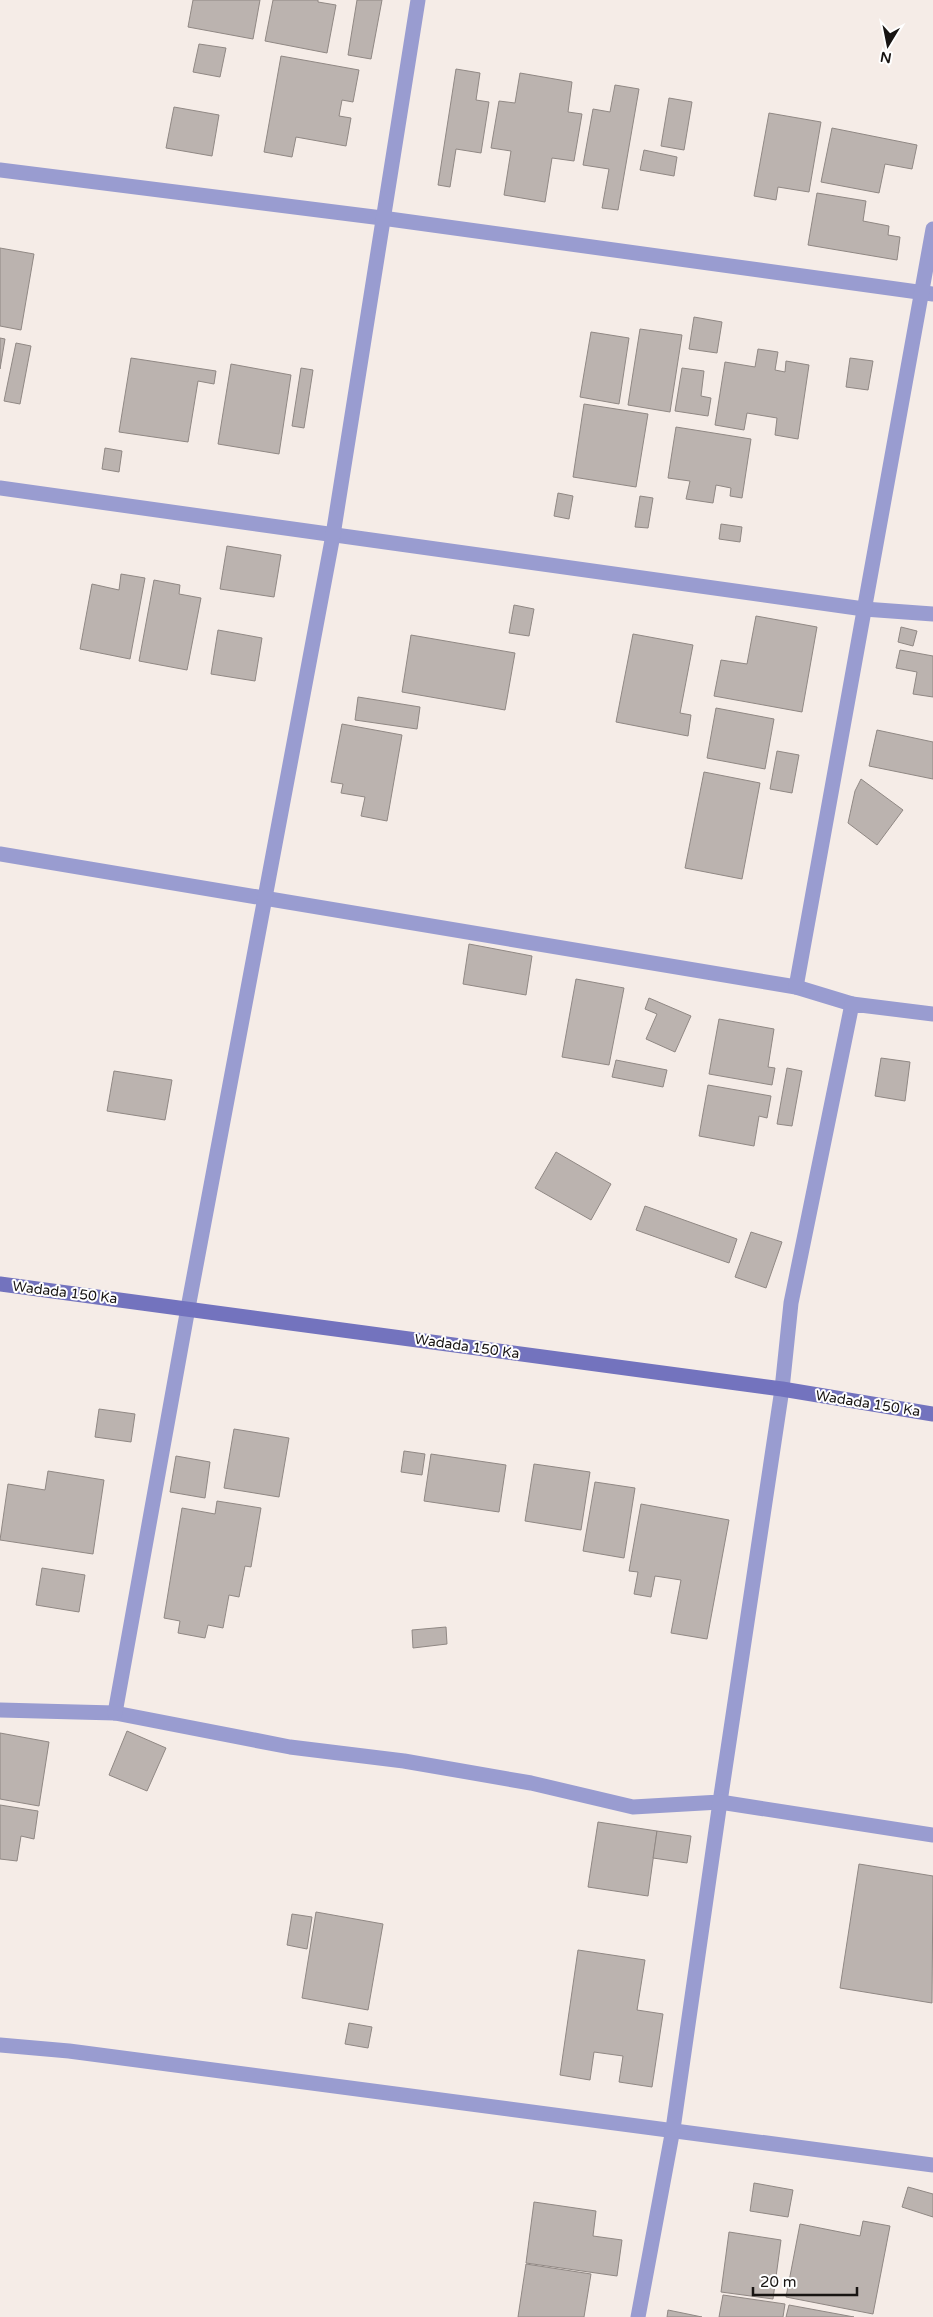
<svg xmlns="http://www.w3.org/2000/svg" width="933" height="2317" viewBox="0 0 933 2317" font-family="'Varela Round',sans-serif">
<rect width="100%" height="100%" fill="#f5ece7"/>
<g fill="#bbb3af" stroke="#908884">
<polygon points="193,0 260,0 253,39 188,27"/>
<polygon points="273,0 318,0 318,2 336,5 327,53 265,41"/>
<polygon points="357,0 382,0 371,59 348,55"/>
<polygon points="199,44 226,48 220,77 193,72"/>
<polygon points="281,56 359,70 353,102 342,100 339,116 351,118 346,146 296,137 292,157 264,152"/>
<polygon points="456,69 480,73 476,100 489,102 481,153 456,149 450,187 438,185"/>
<polygon points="520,73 572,82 568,112 582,114 574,161 552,158 545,202 504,195 511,151 491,148 499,101 515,103"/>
<polygon points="615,85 639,89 618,210 602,208 609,169 583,165 593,109 610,112"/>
<polygon points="669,98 692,102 684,150 661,146"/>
<polygon points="174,107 219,115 212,156 166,148"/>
<polygon points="769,113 821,122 809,192 778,187 776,200 754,196"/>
<polygon points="832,128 917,145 912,169 885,164 879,193 821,182"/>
<polygon points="644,150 677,157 674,176 640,170"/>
<polygon points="817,193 866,201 863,221 889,226 888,235 900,237 897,260 808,245"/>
<polygon points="0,248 34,254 21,330 0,326"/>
<polygon points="694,317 722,322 717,353 689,349"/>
<polygon points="640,329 682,335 670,412 628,405"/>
<polygon points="591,332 629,338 619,404 580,397"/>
<polygon points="0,338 5,339 0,369"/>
<polygon points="16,343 31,346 20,404 4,401"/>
<polygon points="758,349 778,352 775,370 785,372 786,361 809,365 798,439 775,435 777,418 747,413 744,430 715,425 725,362 755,367"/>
<polygon points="131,358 216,371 214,384 198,381 188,442 119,432"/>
<polygon points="850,358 873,361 868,390 846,387"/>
<polygon points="231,364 291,375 279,454 218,444"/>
<polygon points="301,368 313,370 304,428 292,426"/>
<polygon points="682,368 704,371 701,396 711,398 708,416 675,411"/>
<polygon points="584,404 648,414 636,487 573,477"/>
<polygon points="676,427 751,439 742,498 730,496 731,488 716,485 713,503 686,499 690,481 668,478"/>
<polygon points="105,448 122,451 119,472 102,469"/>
<polygon points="558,493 573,496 569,519 554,516"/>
<polygon points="640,496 653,498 648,528 635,527"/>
<polygon points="721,524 742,527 740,542 719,539"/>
<polygon points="227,546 281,555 274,597 220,589"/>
<polygon points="121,574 145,578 130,659 80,649 92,584 119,590"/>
<polygon points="154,580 180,585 179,594 201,598 187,670 139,661"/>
<polygon points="514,605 534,609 529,636 509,633"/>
<polygon points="756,616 817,627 802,712 714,696 721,660 747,664"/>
<polygon points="901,627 917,631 913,646 898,642"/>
<polygon points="218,630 262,638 255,681 211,674"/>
<polygon points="633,634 693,645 680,713 691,715 688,736 616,722"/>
<polygon points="411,635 515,653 505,710 402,692"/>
<polygon points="900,650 933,656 933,697 913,694 917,672 896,668"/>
<polygon points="358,697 420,707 417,729 355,720"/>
<polygon points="716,708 774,719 765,769 707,758"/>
<polygon points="342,724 402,735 387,821 361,816 365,797 341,793 343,784 331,782"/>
<polygon points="877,730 933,742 933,779 869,766"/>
<polygon points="777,751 799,755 792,793 770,789"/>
<polygon points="704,772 760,783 742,879 685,868"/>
<polygon points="861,779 903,810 877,845 848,823 855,791"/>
<polygon points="469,944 532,956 526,995 463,984"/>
<polygon points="576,979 624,988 609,1065 562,1057"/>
<polygon points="649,998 691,1016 675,1052 646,1039 657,1014 645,1009"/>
<polygon points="719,1019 774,1029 768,1067 775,1068 772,1085 709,1074"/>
<polygon points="881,1058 910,1062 905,1101 875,1096"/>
<polygon points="616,1060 667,1070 663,1087 612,1077"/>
<polygon points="787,1068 802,1071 792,1126 777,1124"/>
<polygon points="114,1071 172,1080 165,1120 107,1111"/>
<polygon points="708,1085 771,1096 767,1118 759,1116 754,1146 699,1136"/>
<polygon points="556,1152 611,1184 591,1220 535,1188"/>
<polygon points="645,1206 737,1239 729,1263 636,1230"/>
<polygon points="751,1232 782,1242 766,1288 735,1277"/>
<polygon points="99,1409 135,1414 131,1442 95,1437"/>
<polygon points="234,1429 289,1438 279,1497 224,1488"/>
<polygon points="404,1451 425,1454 422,1475 401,1472"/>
<polygon points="431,1454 506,1465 499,1512 424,1501"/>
<polygon points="176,1456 210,1462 205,1498 170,1492"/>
<polygon points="534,1464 590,1472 581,1530 525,1521"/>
<polygon points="48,1471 104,1480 93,1554 0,1540 8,1484 45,1490"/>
<polygon points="595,1482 635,1488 624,1558 583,1551"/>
<polygon points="217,1501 261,1508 251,1567 245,1566 239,1597 229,1595 223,1628 208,1625 205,1638 178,1633 180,1621 164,1618 182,1508 215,1514"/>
<polygon points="641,1504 729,1520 707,1639 671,1633 681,1580 655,1576 651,1597 634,1594 638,1572 629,1571"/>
<polygon points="42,1568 85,1575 79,1612 36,1605"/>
<polygon points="446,1627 447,1644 413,1648 412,1630"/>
<polygon points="127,1731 166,1748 147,1791 109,1775"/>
<polygon points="0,1733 49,1742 39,1806 0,1799"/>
<polygon points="0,1805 38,1811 34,1839 21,1836 17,1861 0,1859"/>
<polygon points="598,1822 657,1831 648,1896 588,1887"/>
<polygon points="657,1831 691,1836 687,1863 653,1858"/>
<polygon points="859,1864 933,1876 932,2003 840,1988"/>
<polygon points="316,1912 383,1924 368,2010 302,1998"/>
<polygon points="292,1914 312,1917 307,1949 287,1945"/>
<polygon points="578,1950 645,1960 637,2010 663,2014 652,2087 619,2082 623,2056 594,2052 590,2080 560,2075"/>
<polygon points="349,2023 372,2027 368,2048 345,2044"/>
<polygon points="754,2183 793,2190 788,2217 750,2211"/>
<polygon points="908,2187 933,2194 933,2217 902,2207"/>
<polygon points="534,2202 596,2211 593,2236 622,2240 617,2276 526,2263"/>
<polygon points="863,2221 890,2226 873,2314 786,2297 800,2224 860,2236"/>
<polygon points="729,2232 781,2240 773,2299 721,2292"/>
<polygon points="526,2264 591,2274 584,2317 518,2317"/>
<polygon points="723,2295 785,2304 783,2317 719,2317"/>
<polygon points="789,2305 854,2317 786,2317"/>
<polygon points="668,2310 702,2317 667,2317"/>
</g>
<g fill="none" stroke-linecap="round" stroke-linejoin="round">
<g stroke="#999cd0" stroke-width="15">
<polyline points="0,170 382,218 933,294"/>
<polyline points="0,488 864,609 933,614"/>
<polyline points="0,854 796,987 852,1004"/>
<polyline points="796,987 933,229"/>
<polyline points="0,1710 115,1713 290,1747 404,1761 531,1783 633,1807 720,1802 782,1389 791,1303 852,1004 933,1014"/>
<polyline points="115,1713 188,1308 333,535 418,0"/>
<polyline points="0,2045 69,2051 933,2165"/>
<polyline points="638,2317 673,2129 720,1802 933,1835"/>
</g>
<polyline stroke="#7373be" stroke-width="15" points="0,1284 782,1389 933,1414"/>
</g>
<g text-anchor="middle" stroke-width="4" stroke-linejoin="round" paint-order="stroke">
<g font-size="14" fill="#181513" stroke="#fff">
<text transform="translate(65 1292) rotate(7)" y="5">Wadada 150 Ka</text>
<text transform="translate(467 1346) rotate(8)" y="5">Wadada 150 Ka</text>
<text transform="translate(868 1403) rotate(9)" y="5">Wadada 150 Ka</text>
</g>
</g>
<g transform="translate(888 45) rotate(190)" stroke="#ffffff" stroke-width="4" paint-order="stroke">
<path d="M0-4L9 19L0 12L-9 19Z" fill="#181513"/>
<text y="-8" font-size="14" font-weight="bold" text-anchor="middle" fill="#181513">N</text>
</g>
<path d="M753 2287v8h104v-8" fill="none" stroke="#181513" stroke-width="2.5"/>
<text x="760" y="2287" font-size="15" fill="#181513" stroke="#ffffff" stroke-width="4" paint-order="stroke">20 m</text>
</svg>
